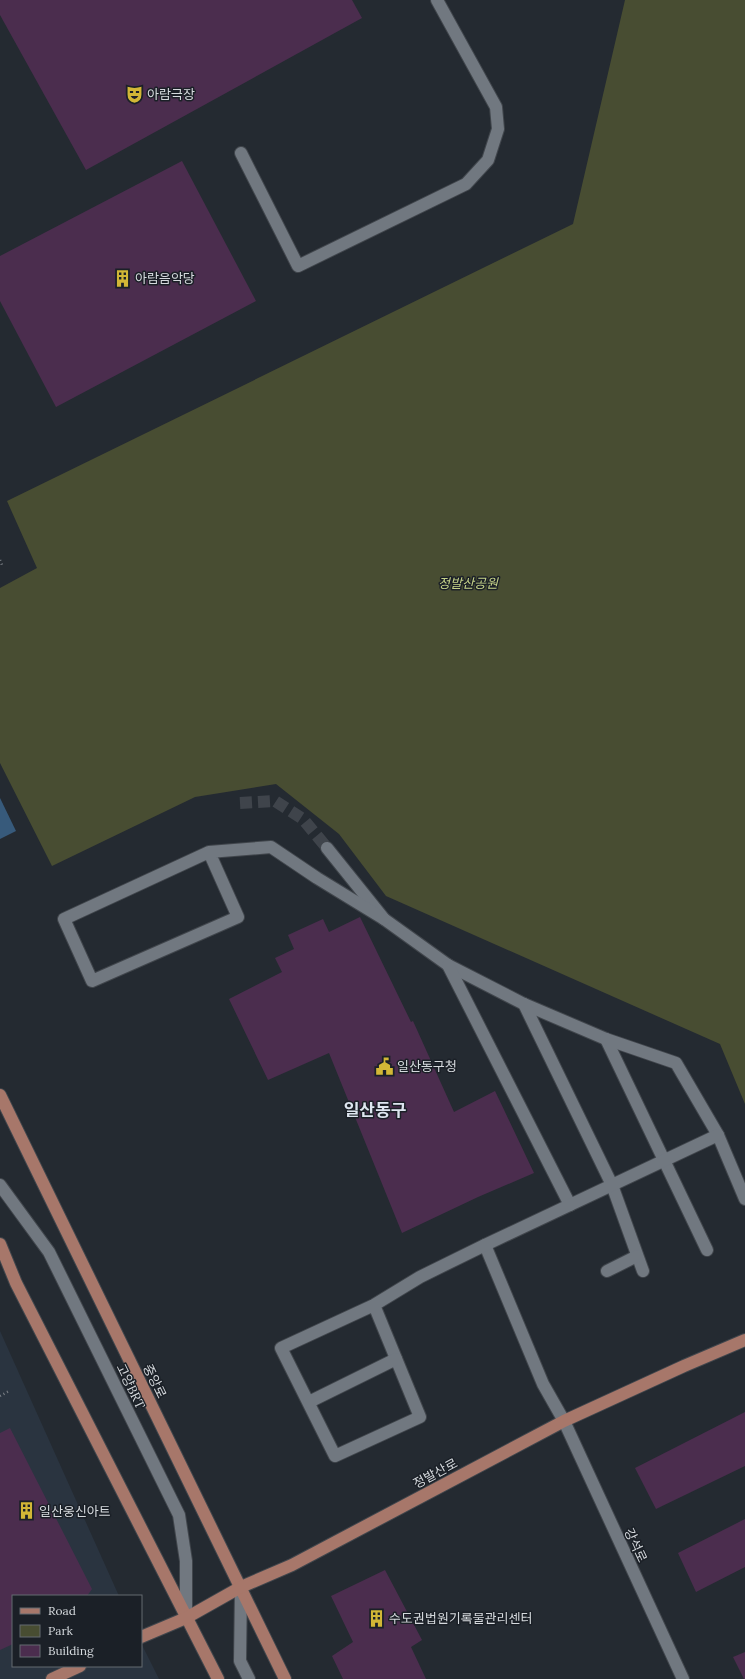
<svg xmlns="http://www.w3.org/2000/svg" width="745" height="1679" viewBox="0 0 745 1679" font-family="Lora,'Noto Sans KR',serif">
<rect width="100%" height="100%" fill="#242a31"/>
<polygon fill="#2a3440" points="0,1331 119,1596 13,1596 13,1666 141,1666 141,1643 159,1679 0,1679"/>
<polygon fill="#484d32" points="625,0 745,0 745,1104 720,1044 386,896 339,834 276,784 195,797 52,866 0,763 0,588 37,568 7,501 573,224"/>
<polygon fill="#375a7b" points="0,798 16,831 0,839"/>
<g fill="#4b2d4e">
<polygon points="0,0 352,0 362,18 86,170 0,15"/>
<polygon points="182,161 256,301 56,407 0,301 0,256"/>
<polygon points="360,917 411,1022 413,1021 454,1112 495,1091 534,1173 478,1197 402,1233 329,1053 268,1080 229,999 282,972 275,958 294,949 288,935 323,919 329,932"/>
<polygon points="745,1412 745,1466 656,1509 635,1468"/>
<polygon points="10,1428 92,1589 87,1596 13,1596 13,1644 0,1650 0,1433"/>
<polygon points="745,1519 745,1567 696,1592 678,1553"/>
<polygon points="385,1570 422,1640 411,1647 426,1679 343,1679 332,1656 353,1642 331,1596"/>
<polygon points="745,1652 745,1679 744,1679 733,1657"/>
</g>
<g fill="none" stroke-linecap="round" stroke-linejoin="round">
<polyline stroke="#3f444b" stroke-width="12" stroke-dasharray="12 6" stroke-linecap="butt" points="240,803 275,801 303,819 327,848"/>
<defs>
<g id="minor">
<polyline points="241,153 298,266 466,184 488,160 498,129 496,107 437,0"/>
<polyline points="327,848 384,919 448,965 524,1004 606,1039 676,1063 718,1135 745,1199"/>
<polyline points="209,852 238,917 92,981 64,919 209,852 271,847 317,878 384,919"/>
<polyline points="448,965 570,1205"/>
<polyline points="524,1004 612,1185 643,1271"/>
<polyline points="606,1039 707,1250"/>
<polyline points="0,1185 49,1252 179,1515 186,1561 186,1618"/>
<polyline points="485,1245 543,1384 564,1421 683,1679"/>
<polyline points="607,1271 637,1256"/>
<polyline points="374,1305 420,1417 335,1456 281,1348 374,1305 420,1277 485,1245 718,1135"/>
<polyline points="309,1402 396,1359"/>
<polyline points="241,1587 240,1661 249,1679"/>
</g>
<g id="major">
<polyline points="0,1095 285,1679"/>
<polyline points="0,1244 16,1283 218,1679"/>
<polyline points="141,1637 186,1618 241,1587 292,1565 564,1421 684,1366 745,1340"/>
<polyline points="52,1679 80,1666"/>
</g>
</defs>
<use href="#minor" stroke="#41464c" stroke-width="14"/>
<use href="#major" stroke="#41464c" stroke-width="14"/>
<g stroke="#7d8288" stroke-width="2.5" stroke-dasharray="1 3" stroke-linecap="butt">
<polyline points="0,560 2,565 0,566"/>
<polyline points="0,1396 9,1391"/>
</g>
<use href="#minor" stroke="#717880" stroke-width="12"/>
<use href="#major" stroke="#a7776a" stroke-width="12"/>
</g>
<defs>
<symbol id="theatre-bare" viewBox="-9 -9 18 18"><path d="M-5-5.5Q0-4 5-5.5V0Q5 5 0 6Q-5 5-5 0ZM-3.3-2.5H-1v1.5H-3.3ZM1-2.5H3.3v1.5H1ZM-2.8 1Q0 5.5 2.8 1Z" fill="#d2b736" stroke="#1b2027" stroke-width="2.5" paint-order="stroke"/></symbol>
<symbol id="building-bare" viewBox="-9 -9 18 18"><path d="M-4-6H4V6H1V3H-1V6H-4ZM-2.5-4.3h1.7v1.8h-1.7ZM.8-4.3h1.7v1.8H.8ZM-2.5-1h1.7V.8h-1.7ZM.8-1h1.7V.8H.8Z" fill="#d2b736" stroke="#1b2027" stroke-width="2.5" paint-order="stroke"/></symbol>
<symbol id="civic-bare" viewBox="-9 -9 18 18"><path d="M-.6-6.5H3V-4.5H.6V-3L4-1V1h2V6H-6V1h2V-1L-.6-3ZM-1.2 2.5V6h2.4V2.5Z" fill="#d2b736" stroke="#1b2027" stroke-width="2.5" paint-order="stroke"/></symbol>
</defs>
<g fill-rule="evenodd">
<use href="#theatre-bare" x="122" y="82" width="25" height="25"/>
<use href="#building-bare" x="110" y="266" width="25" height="25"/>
<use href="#civic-bare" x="372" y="1054" width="25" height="25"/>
<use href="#building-bare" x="14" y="1498" width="25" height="25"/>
<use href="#building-bare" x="364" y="1606" width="25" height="25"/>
</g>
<g text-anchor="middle" stroke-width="3" stroke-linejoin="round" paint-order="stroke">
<g font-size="13" fill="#d5d9dd" stroke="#1b2027" text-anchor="start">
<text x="147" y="99">아람극장</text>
<text x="135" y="283">아람음악당</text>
<text x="397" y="1071">일산동구청</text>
<text x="39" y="1516">일산웅신아트</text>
<text x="389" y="1623">수도권법원기록물관리센터</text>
</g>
<g font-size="13" font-style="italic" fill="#c5d288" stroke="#1b2027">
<text x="468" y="588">정발산공원</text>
</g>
<g font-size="13" fill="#d5d9dd" stroke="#1b2027">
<text transform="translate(155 1381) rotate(64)" y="5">중앙로</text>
<text transform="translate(131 1386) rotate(64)" y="5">고양BRT</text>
<text transform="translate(435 1473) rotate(-28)" y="5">정발산로</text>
<text transform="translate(636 1545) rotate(65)" y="5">강석로</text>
</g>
<g font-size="17" font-weight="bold" fill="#dde5ef" stroke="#1b2027">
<text x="375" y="1116">일산동구</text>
</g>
</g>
<rect x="12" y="1595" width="130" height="72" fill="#1b2027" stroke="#656a70"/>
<rect x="20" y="1608" width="20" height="6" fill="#a7776a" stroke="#656a70"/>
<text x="48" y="1615" font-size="12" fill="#d5d9dd">Road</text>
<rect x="20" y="1625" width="20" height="12" fill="#484d32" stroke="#656a70"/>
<text x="48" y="1635" font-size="12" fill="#d5d9dd">Park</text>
<rect x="20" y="1645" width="20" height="12" fill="#4b2d4e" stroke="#656a70"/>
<text x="48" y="1655" font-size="12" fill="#d5d9dd">Building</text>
</svg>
